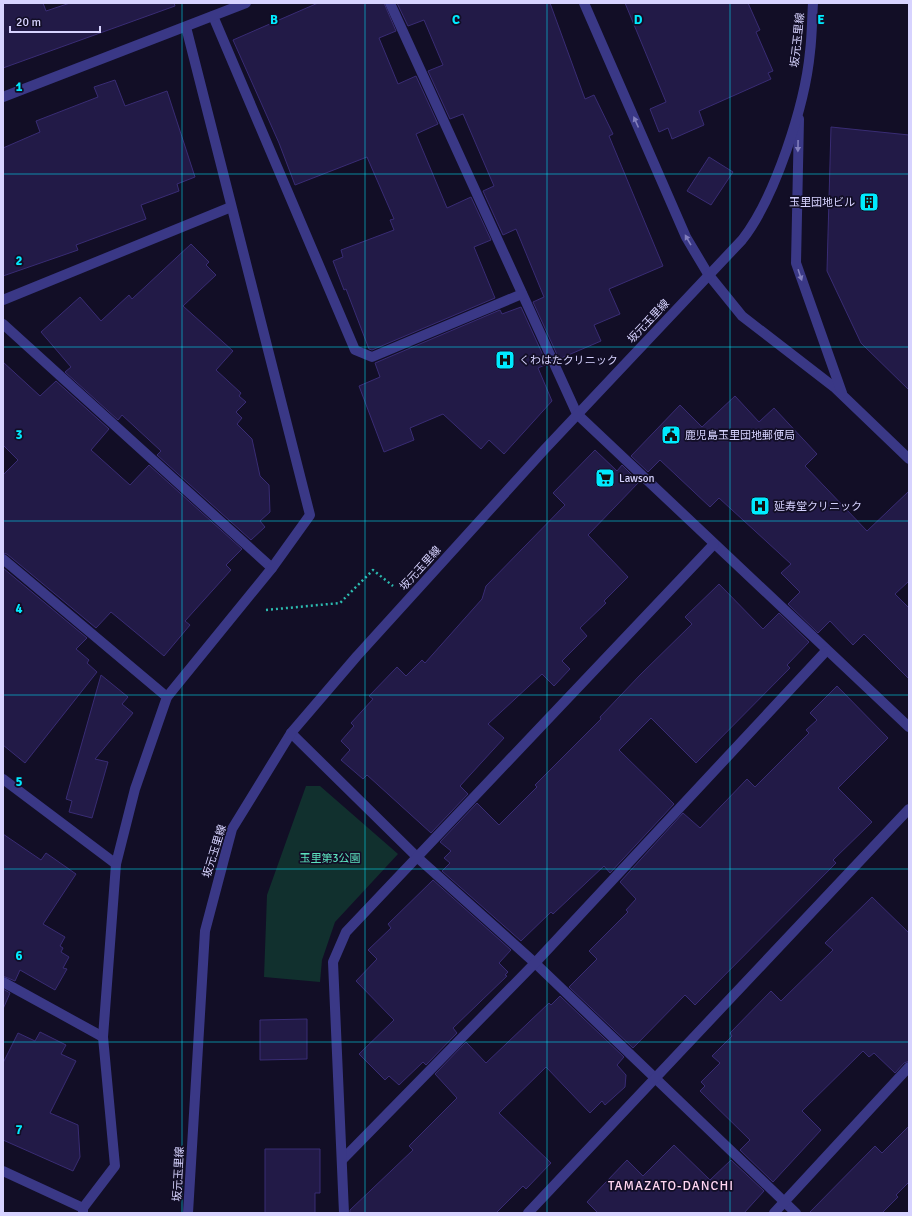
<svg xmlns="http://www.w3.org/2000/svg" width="912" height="1216" viewBox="0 0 912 1216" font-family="Signika,'Noto Sans JP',sans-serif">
<rect width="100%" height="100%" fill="#120e26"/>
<polygon fill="#11302e" points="306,786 320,786 398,854 335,922 322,960 320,982 264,977 267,895"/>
<g fill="#221a47" stroke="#392c74">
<polygon points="3,3 43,3 46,11 70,3 174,3 175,6 3,68"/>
<polygon points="318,3 384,3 396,31 379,38 398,84 416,76 438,124 416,134 447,208 471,197 491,240 474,247 495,298 372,350 369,349 346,289 344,290 333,261 343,257 341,250 394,230 390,220 394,219 367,157 295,185 279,143 233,40"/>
<polygon points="397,3 550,3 585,99 594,95 613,134 609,136 663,266 609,289 620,314 594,325 601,341 559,359 533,302 544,297 516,229 503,235 483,191 494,186 463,114 450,119 428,71 443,65 424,20 408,26"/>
<polygon points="625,3 748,3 760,30 756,32 773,71 768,73 771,79 699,111 704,125 672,139 668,128 659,132 650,109 666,102"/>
<polygon points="115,80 125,106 167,91 195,177 177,184 179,191 141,205 146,219 76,245 78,250 3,276 3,148 40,132 36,121 98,97 94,87"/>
<polygon points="831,127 909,135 909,390 861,343 827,271"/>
<polygon points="709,157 733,172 711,205 687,191"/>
<polygon points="191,244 209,262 206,265 216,275 183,306 233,351 216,370 241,393 239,396 246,402 236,412 242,418 237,424 252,439 260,476 269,485 270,512 260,521 265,527 251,540 157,455 161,451 122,415 118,420 65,372 71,367 41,332 80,297 101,321 129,295 132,299"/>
<polygon points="521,307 547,364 538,368 552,401 504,454 489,440 481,449 443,414 410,428 414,440 384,452 359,386 380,377 375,363 500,310 502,314"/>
<polygon points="3,362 40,396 56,381 109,429 91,450 130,485 149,465 242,549 226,565 231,570 185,621 190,625 164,656 111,612 96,628 7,554 3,553 3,475 18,460 3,445"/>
<polygon points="735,396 759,422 774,408 817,454 805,466 867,531 909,491 909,581 895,594 909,608 909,679 864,634 853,645 830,621 818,633 788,604 800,592 781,573 791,564 719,498 710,507 660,460 648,472 631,456 680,405 702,427"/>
<polygon points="595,450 617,471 622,465 639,482 588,535 628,577 604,601 606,603 580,628 587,636 562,661 570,669 554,686 542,674 488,724 504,738 460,786 468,794 431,833 367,775 363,779 341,760 350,750 341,741 354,726 351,723 373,699 369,696 397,667 406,676 422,660 425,663 482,599 486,586 565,505 553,493"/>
<polygon points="3,568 87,638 76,649 89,660 87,663 97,672 25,763 3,745"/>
<polygon points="719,584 763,629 779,613 809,642 787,665 790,668 696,763 651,718 619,750 674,804 610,873 604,866 553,914 551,912 521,941 442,871 450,863 444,858 451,851 440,842 477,803 499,825 537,787 535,785 601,719 600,717 640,675 692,624 685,617"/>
<polygon points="101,675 128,697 122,704 133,713 95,759 108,762 92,818 69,812 72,801 66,799"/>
<polygon points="837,686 888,738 838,788 872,822 833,860 836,863 695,1005 685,995 633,1048 569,987 597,959 589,951 628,912 626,910 636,899 620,882 683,813 700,828 747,779 755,787 809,733 806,730 817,720 810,713"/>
<polygon points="3,834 41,860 46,853 76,874 43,924 65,937 60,946 63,948 61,952 69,957 63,968 67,969 55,990 20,970 15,981 3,976"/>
<polygon points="433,880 511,950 499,963 508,972 505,975 507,976 453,1028 457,1033 426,1065 423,1062 399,1085 389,1076 385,1080 359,1054 394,1020 356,981 377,959 368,950 391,928 388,924"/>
<polygon points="872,897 909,933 909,1061 904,1063 895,1073 874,1053 869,1057 863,1051 802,1111 821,1130 773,1182 740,1150 750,1140 700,1091 705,1086 701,1082 720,1063 712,1056 732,1036 730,1033 771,991 781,1001 833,950 825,943"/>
<polygon points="3,989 10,993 3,1009"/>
<polygon points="560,996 624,1057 617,1065 626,1075 625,1087 605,1105 602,1101 590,1113 546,1067 499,1113 551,1163 526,1189 523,1186 496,1213 350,1213 350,1210 413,1150 409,1146 457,1098 435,1074 466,1042 486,1063 549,1003 551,1005"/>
<polygon points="307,1019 307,1059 260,1060 260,1020"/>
<polygon points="40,1032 66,1045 61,1054 76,1061 50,1113 78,1125 80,1157 73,1171 3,1140 3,1063 18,1033 35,1041"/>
<polygon points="909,1126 909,1182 896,1195 898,1197 882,1213 809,1213 875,1146 882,1153"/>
<polygon points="674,1145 710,1180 731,1160 764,1191 744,1213 598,1213 587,1202 627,1160 643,1176"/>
<polygon points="265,1149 320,1149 320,1193 315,1193 315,1213 265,1213"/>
</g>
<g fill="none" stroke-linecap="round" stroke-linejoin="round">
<polyline stroke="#2cbaaf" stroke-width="2.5" stroke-dasharray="2 3" stroke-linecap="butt" points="266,610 340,603 373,570 393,586"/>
<g stroke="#3a3886" stroke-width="10">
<polyline points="390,3 577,414 909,727"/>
<polyline points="584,3 686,237 708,274 742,316 834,387 909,459"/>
<polyline points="213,16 355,350 372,357 522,294"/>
<polyline points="3,97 246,3"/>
<polyline points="799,119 796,263 842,393"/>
<polyline points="3,300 231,207"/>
<polyline points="3,324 272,568"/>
<polyline points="3,559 167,697"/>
<polyline points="291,733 418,858 535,963 796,1213"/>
<polyline points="3,779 116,864"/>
<polyline points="3,982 103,1037"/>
<polyline points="342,1160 535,963 826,651"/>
<polyline points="3,1171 83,1208"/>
<polyline points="83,1213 83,1208 115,1166 103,1037 116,864 135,789 167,697 272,568 310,515 186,27"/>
<path d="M188 1213 205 931 232 829 291 733 357 656 544 450 742 240C775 198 805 105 810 52 812 36 812 19 813 3"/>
<polyline points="344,1213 333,962 346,932 714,544"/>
<polyline points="528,1213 909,809"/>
<polyline points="774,1213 909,1067"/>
</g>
</g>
<defs><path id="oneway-solid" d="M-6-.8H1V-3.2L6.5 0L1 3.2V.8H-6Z"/></defs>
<g fill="#817ebc">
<use href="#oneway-solid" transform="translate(636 122) rotate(-114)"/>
<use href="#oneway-solid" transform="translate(798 146) rotate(91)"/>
<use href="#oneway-solid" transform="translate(688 240) rotate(-120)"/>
<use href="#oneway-solid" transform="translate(800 275) rotate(71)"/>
</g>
<path fill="none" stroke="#00eafe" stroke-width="1" stroke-opacity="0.55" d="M182 3V1213M365 3V1213M547 3V1213M730 3V1213M3 174H909M3 347H909M3 521H909M3 695H909M3 869H909M3 1042H909"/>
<defs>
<symbol id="building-square" viewBox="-11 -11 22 22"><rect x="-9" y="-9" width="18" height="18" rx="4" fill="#00eafe" stroke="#120e26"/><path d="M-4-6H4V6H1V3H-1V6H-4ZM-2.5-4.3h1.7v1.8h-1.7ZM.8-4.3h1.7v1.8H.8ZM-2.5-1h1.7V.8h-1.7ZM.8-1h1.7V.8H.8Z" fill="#111"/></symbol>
<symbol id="hospital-square" viewBox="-11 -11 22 22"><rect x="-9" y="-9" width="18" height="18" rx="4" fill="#00eafe" stroke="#120e26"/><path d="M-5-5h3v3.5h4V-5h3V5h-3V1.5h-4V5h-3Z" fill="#111"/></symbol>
<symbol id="civic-square" viewBox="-11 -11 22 22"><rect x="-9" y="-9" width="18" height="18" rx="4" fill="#00eafe" stroke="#120e26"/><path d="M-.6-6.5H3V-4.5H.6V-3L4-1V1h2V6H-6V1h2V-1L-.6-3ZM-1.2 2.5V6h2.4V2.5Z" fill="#111"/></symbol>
<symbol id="supermarket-square" viewBox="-11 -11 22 22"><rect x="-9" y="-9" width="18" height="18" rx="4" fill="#00eafe" stroke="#120e26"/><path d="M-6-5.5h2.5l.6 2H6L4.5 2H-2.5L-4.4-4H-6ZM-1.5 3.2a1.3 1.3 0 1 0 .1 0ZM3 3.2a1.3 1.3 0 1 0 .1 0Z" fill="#111"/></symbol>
</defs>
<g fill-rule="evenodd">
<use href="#building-square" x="858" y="191" width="22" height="22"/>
<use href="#hospital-square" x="494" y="349" width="22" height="22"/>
<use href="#civic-square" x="660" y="424" width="22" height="22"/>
<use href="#supermarket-square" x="594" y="467" width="22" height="22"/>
<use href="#hospital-square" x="749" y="495" width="22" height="22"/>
</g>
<g text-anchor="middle" stroke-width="3.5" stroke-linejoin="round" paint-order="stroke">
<g font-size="11" fill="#d7d3ff" stroke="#120e26">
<text transform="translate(797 40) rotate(-84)" y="4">坂元玉里線</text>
<text transform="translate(648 321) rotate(-47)" y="4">坂元玉里線</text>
<text transform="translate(420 568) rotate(-48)" y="4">坂元玉里線</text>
<text transform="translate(214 851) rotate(-73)" y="4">坂元玉里線</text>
<text transform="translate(178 1174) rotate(-87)" y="4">坂元玉里線</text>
</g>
<g font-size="11" fill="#d7d3ff" stroke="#120e26" text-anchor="start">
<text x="855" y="206" text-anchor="end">玉里団地ビル</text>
<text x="519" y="364">くわはたクリニック</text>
<text x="685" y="439">鹿児島玉里団地郵便局</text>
<text x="619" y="482">Lawson</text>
<text x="774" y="510">延寿堂クリニック</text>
</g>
<g font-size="11" fill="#5ce2be" stroke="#120e26">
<text x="330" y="862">玉里第3公園</text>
</g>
<g font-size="13" letter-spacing="1" fill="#ffd5f1" stroke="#120e26">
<text x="671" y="1190">TAMAZATO-DANCHI</text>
</g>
</g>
<g font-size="13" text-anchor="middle" font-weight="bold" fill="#00eafe" stroke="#120e26" stroke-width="3.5" stroke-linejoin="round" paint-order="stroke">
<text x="274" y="24">B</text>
<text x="456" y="24">C</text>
<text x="638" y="24">D</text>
<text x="821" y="24">E</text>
<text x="19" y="91">1</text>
<text x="19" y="265">2</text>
<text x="19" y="439">3</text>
<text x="19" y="613">4</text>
<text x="19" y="786">5</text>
<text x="19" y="960">6</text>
<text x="19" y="1134">7</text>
</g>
<rect width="912" height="1216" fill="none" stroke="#d7d3ff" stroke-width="8"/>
<path d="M10 26v6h90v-6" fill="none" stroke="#d7d3ff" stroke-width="2"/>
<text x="16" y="26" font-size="12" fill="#d7d3ff" stroke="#120e26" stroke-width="3" paint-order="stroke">20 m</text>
</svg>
